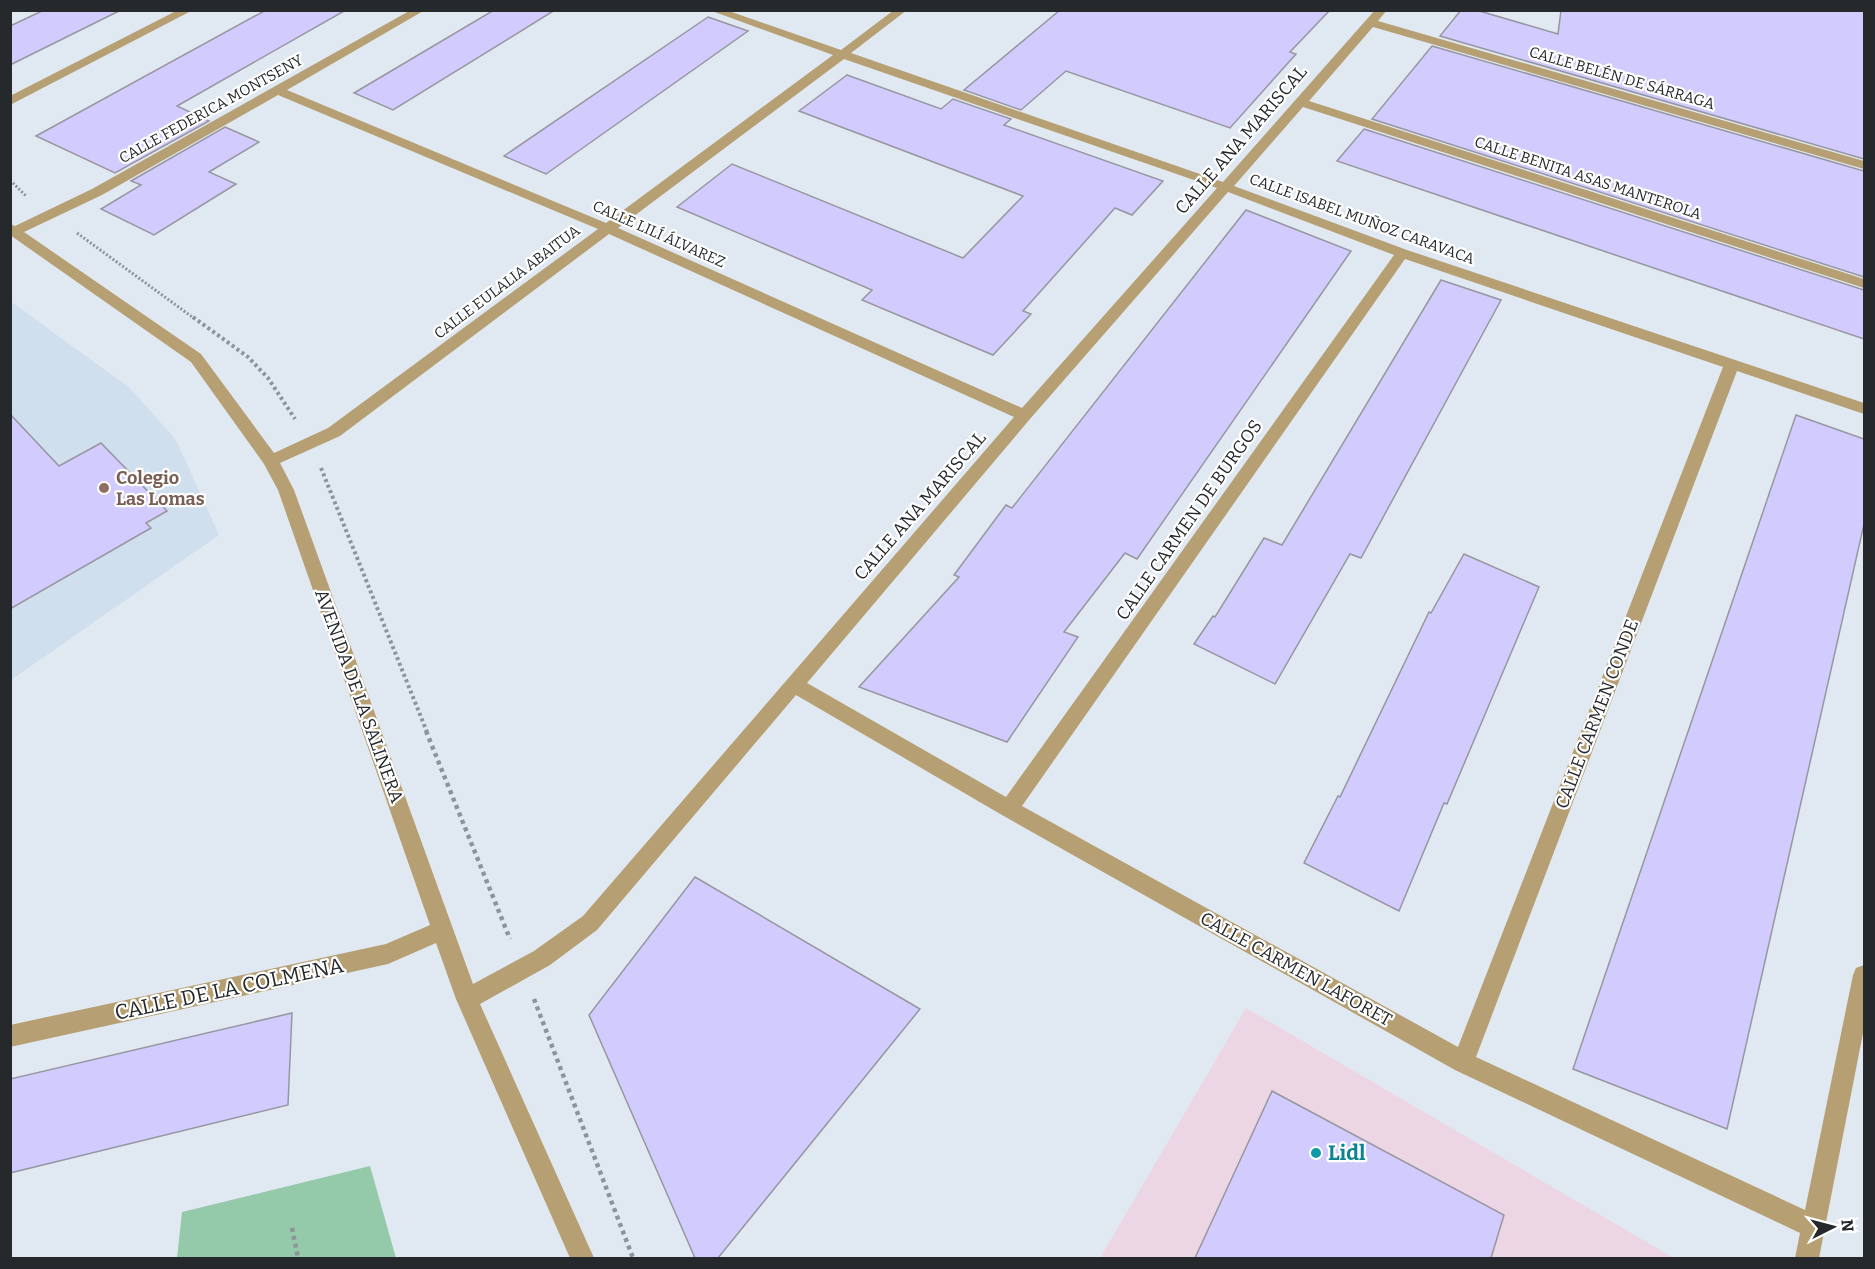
<svg xmlns="http://www.w3.org/2000/svg" width="1875" height="1269" viewBox="0 0 1875 1269" font-family="Bitter,serif">
<rect width="100%" height="100%" fill="#e0e9f2"/>
<polygon fill="#edd6e4" points="1246,1008 1674,1258 1100,1258"/>
<polygon fill="#d0dfed" points="10,301 130,388 176,440 219,535 11,680"/>
<polygon fill="#94c9a9" points="370,1166 396,1258 177,1258 182,1212"/>
<g fill="#d2cbfe" stroke="#9796a0" stroke-width="1.5">
<polygon points="44,10 121,10 10,65 10,26"/>
<polygon points="266,10 346,10 177,106 209,121 115,173 36,136"/>
<polygon points="494,10 555,10 393,110 354,93"/>
<polygon points="1060,10 1330,10 1290,52 1296,54 1230,128 1066,71 1021,110 964,90"/>
<polygon points="1461,10 1476,10 1558,34 1561,10 1864,10 1864,159 1440,36"/>
<polygon points="708,17 748,31 546,174 504,156"/>
<polygon points="1432,46 1864,171 1864,277 1372,119"/>
<polygon points="847,75 941,109 953,99 1011,119 1004,125 1163,181 1132,215 1115,208 1023,311 1031,314 993,355 862,300 872,290 677,207 732,164 963,258 1023,196 799,111"/>
<polygon points="225,127 259,142 209,172 236,184 154,235 101,209 141,185 131,181"/>
<polygon points="1364,129 1864,290 1864,339 1337,161"/>
<polygon points="1246,210 1351,251 1137,559 1125,553 1064,632 1078,637 1007,742 859,687 959,577 954,575 1006,505 1012,508"/>
<polygon points="1441,280 1501,300 1361,558 1350,554 1275,684 1194,644 1213,616 1215,617 1264,538 1282,545"/>
<polygon points="10,414 59,466 101,443 167,511 146,523 151,528 10,609"/>
<polygon points="1796,415 1864,439 1864,524 1727,1129 1573,1069"/>
<polygon points="1464,554 1539,587 1447,804 1444,803 1399,911 1304,863 1338,796 1340,797 1429,612 1431,613"/>
<polygon points="695,877 920,1009 718,1258 695,1258 589,1015"/>
<polygon points="292,1013 288,1105 10,1173 10,1079"/>
<polygon points="1272,1091 1504,1215 1491,1258 1195,1258"/>
</g>
<g fill="none" stroke-linecap="round" stroke-linejoin="round">
<g stroke="#8d939a" stroke-width="3" stroke-dasharray="2 2" stroke-linecap="butt">
<polyline points="10,180 27,197"/>
<polyline points="77,233 195,319"/>
</g>
<g stroke="#8d939a" stroke-width="4" stroke-dasharray="3 3" stroke-linecap="butt">
<polyline points="193,317 248,357 268,378 295,419"/>
<polyline points="321,468 427,732"/>
</g>
<g stroke="#8d939a" stroke-width="4.5" stroke-dasharray="4 4" stroke-linecap="butt">
<polyline points="426,731 510,939"/>
<polyline points="534,999 633,1258"/>
<polyline points="292,1228 298,1258"/>
</g>
<g fill="#b69f72" fill-rule="evenodd">
<polygon points="178,10 193,10 10,105 10,96"/>
<path d="M411 10H425L287 90 606 223 833 55 709 10H726L841 50 894 10H907L851 53 1223 182 1375 10H1387L1378 21 1864 161V169L1373 27 1309 101 1864 279V288L1303 107 1234 186 1407 250 1864 403V414L1737 371 1476 1057 1805 1210 1853 975 1856 968 1864 965V1028L1819 1258H1795L1800 1233 1455 1070 1002 815 796 695 597 930 550 965 480 1004 594 1258H570L456 999 436 943 388 964 10 1047V1025L386 944 430 925 278 490 264 464 191 362 10 235V224L15 226 92 189ZM844 59 1217 188 1022 408 618 228ZM278 95 598 229 328 428 274 453 201 354 24 232 102 195ZM1228 192 1394 255 1006 797 807 683 1030 419ZM609 234 1014 417 583 916 534 951 473 984 294 490 280 463 340 436ZM1405 259 1723 367 1458 1047 1022 806Z"/>
</g>
</g>
<circle fill="#8d6e63" stroke="#fff" stroke-width="2" cx="104" cy="488" r="6"/>
<circle fill="#0f9aa8" stroke="#fff" stroke-width="2" cx="1316" cy="1153" r="6"/>
<g text-anchor="middle" stroke-width="4.5" stroke-linejoin="round" paint-order="stroke">
<g font-size="15" fill="#26292c" stroke="#fff">
<text transform="translate(1622 78) rotate(16)" y="5">CALLE BELÉN DE SÁRRAGA</text>
<text transform="translate(211 109) rotate(-29)" y="5">CALLE FEDERICA MONTSENY</text>
<text transform="translate(1588 178) rotate(18)" y="5">CALLE BENITA ASAS MANTEROLA</text>
<text transform="translate(1362 219) rotate(20)" y="5">CALLE ISABEL MUÑOZ CARAVACA</text>
<text transform="translate(659 234) rotate(24)" y="5">CALLE LILÍ ÁLVAREZ</text>
<text transform="translate(507 282) rotate(-37)" y="5">CALLE EULALIA ABAITUA</text>
</g>
<g font-size="18" fill="#26292c" stroke="#fff">
<text transform="translate(1241 140) rotate(-49)" y="6">CALLE ANA MARISCAL</text>
<text transform="translate(920 506) rotate(-49)" y="6">CALLE ANA MARISCAL</text>
<text transform="translate(1189 520) rotate(-55)" y="6">CALLE CARMEN DE BURGOS</text>
<text transform="translate(359 696) rotate(70)" y="6">AVENIDA DE LA SALINERA</text>
<text transform="translate(1597 714) rotate(-69)" y="6">CALLE CARMEN CONDE</text>
<text transform="translate(1296 969) rotate(29)" y="6">CALLE CARMEN LAFORET</text>
</g>
<g font-size="18" font-weight="bold" fill="#785e54" stroke="#fff" text-anchor="start">
<text x="116" y="484">Colegio<tspan x="116" dy="21">Las Lomas</tspan></text>
</g>
<g font-size="21" fill="#26292c" stroke="#fff">
<text transform="translate(229 989) rotate(-12)" y="7">CALLE DE LA COLMENA</text>
</g>
<g font-size="21" font-weight="bold" fill="#0d838f" stroke="#fff" text-anchor="start">
<text x="1328" y="1160">Lidl</text>
</g>
</g>
<rect width="1875" height="1269" fill="none" stroke="#26292c" stroke-width="24"/>
<g transform="translate(1833 1227) rotate(84)" stroke="#ffffff" stroke-width="4.5" paint-order="stroke">
<path d="M0-4.5L10 22L0 15L-10 22Z" fill="#26292c"/>
<text y="-9" font-size="16" font-weight="bold" text-anchor="middle" fill="#26292c">N</text>
</g>
</svg>
